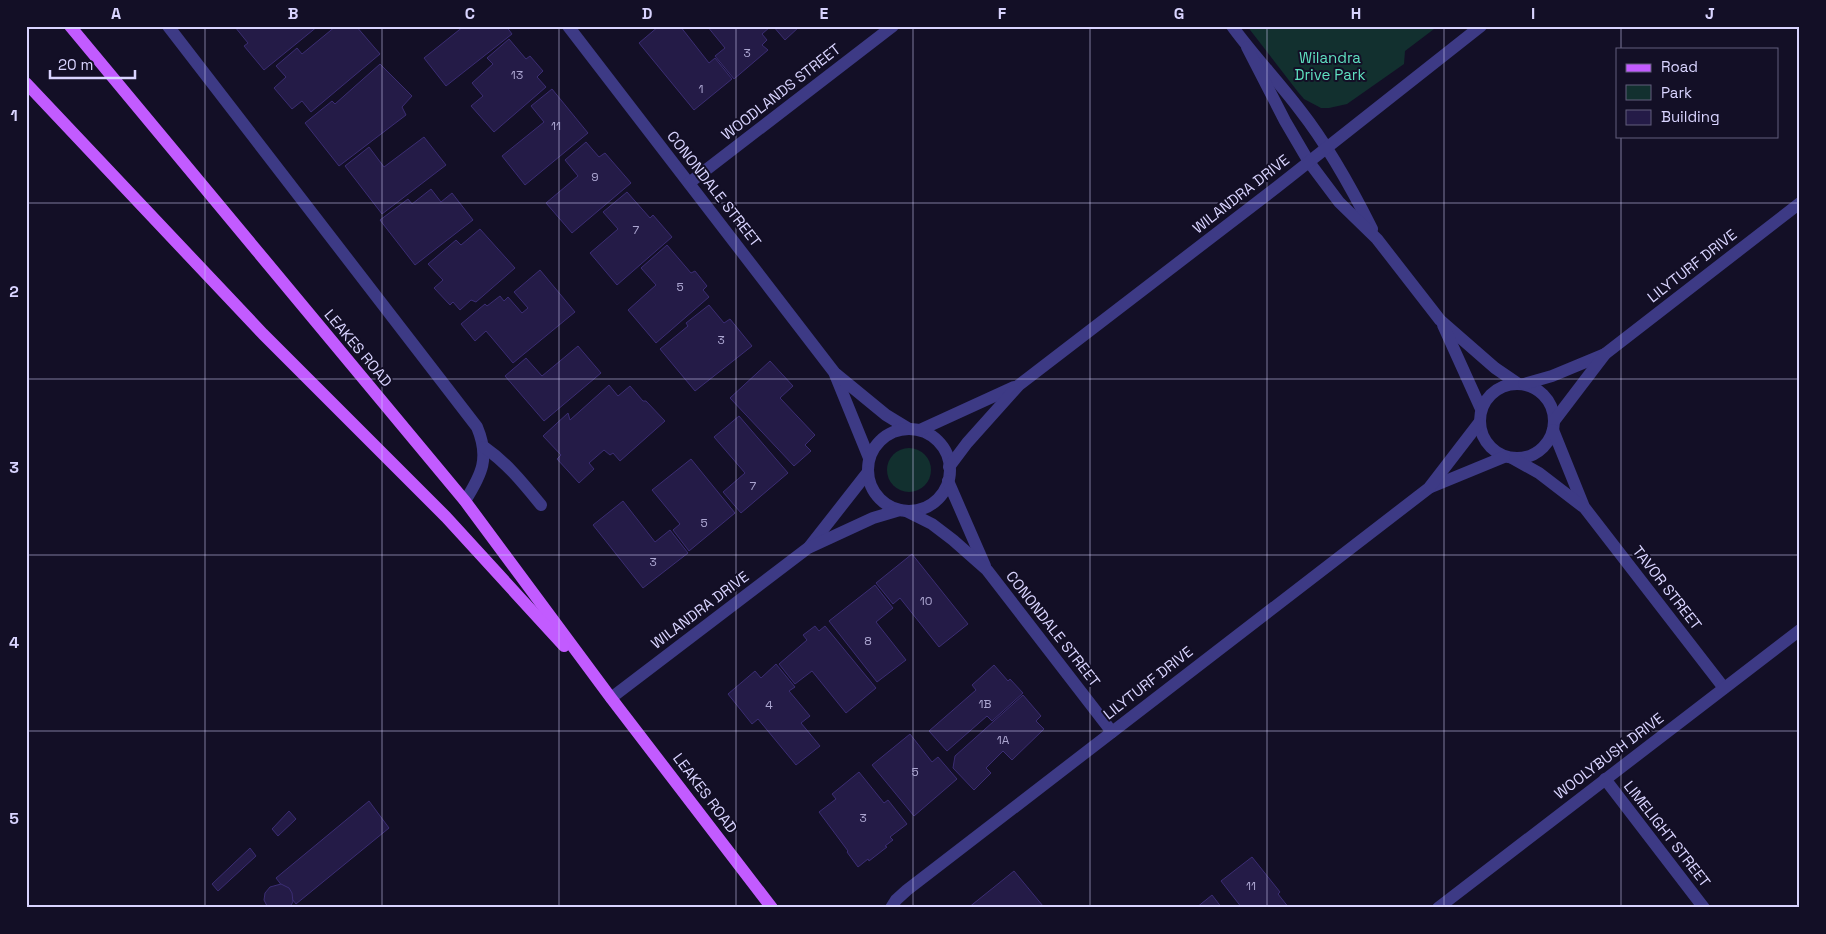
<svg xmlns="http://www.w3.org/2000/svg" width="1826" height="934" viewBox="0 0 1826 934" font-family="'Space Grotesk',sans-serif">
<rect width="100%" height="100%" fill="#130f26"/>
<g fill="#12302f">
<polygon points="1247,26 1438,26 1405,51 1404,64 1347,104 1329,108 1321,108 1304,99 1298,92"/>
<circle cx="909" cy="470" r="22"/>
</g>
<g fill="#241b47" stroke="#3b2d73">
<polygon points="318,26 264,70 244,46 248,43 235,27"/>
<polygon points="336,26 356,26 380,54 311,112 302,101 292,109 274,88 286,77 276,66 297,48 302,54"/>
<polygon points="464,26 506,26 512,34 446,86 424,58"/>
<polygon points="659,26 680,26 709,63 715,58 732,79 694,110 639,43"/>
<polygon points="707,26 769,26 770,27 762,34 767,40 762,45 768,50 734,79 715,56 725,48"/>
<polygon points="773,26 800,26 785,40"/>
<polygon points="509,39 526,59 530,56 543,71 537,77 546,87 494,132 471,106 483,96 472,83 493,64 487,58"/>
<polygon points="380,64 412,96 402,107 406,115 339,166 305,123 332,101 335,104"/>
<polygon points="552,89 588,133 525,185 502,156 544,122 531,106"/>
<polygon points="424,137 446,165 382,214 345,166 369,147 384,167"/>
<polygon points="586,142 599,157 605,153 631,183 572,233 546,203 578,176 565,160"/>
<polygon points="431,189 441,202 452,193 473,220 415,265 380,220 408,199 412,204"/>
<polygon points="627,192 650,218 653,215 672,237 617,285 590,253 618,229 603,212"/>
<polygon points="480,229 515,268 476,302 471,300 460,310 453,302 450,305 434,288 443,280 428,264 456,240 461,245"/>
<polygon points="667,245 691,273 695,271 707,286 703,290 709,297 656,343 628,310 656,285 641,268"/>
<polygon points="540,270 575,312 513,363 486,331 475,341 461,324 485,304 487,306 500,296 504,301 508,297 522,313 528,308 514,292"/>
<polygon points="709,305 724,323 730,319 752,346 695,391 660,349 688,326 686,323"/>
<polygon points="578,346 601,373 544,421 505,376 526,358 542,376"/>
<polygon points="770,361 793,386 780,398 815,435 805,445 811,451 794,466 730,398"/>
<polygon points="609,385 618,396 630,386 643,401 646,401 665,421 620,461 613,453 610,455 604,450 589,463 594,469 579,483 557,459 561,455 543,436 568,413 570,420"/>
<polygon points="739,416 788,473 741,513 723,492 745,473 714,437"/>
<polygon points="691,459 735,513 689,551 673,530 680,524 652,490"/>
<polygon points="623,501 655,542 670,530 688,553 643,588 593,525"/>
<polygon points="912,554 968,624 939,647 900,598 893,604 876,583"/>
<polygon points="875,585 893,608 876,622 906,660 877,682 829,621"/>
<polygon points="815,626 819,631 825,626 876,688 846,713 812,671 795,684 779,664 807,640 803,635"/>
<polygon points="776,664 795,687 789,691 810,716 801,723 820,746 796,765 758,719 752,724 728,694 755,671 761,678"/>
<polygon points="994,665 1008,681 1010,679 1023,693 992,721 987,716 947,751 929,731 976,690 972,685"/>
<polygon points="1023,695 1041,716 1036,721 1044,729 1012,760 1003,751 986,768 991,773 974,790 953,768 955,756"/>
<polygon points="910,734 932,762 938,757 957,779 914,816 872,765"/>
<polygon points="859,772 884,803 888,800 907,824 890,837 893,840 885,846 887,847 869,861 868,859 858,867 847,852 848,851 819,812 836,799 832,794"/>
<polygon points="369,801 389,828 296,904 276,878"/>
<polygon points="289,811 296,819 278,836 272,829"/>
<polygon points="250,848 256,856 218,891 212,884"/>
<polygon points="1252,857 1280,892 1278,894 1289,908 1242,908 1221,881"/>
<polygon points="1014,871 1043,906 968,908"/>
<polygon points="281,884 289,888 292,893 293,902 289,908 268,908 264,900 265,893 270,887"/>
<polygon points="1212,895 1222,908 1196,908"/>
</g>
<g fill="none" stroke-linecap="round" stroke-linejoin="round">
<g stroke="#3d3a85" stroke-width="12">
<path d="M168 26 477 427C490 458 482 474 465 501"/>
<polyline points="568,26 834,372 869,458"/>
<path d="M1232 26C1253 55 1278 81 1300 110 1329 147 1351 187 1372 229"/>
<polyline points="1247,47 1285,121 1309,162 1339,202 1377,239 1440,320 1495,368 1517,383"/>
<polyline points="689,183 893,26"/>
<polyline points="1443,325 1481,409"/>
<polyline points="836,374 886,415 909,429"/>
<circle cx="1517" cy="421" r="37"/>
<polyline points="1524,384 1552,376 1605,354"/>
<polyline points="1554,421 1605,354 1800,203"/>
<circle cx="909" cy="470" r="41"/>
<polyline points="920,430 1014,387"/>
<polyline points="1553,430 1584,507 1724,688"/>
<path d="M484 447C507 463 523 483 541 505"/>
<polyline points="1512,458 1539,473 1582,506"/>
<polyline points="949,467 967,443 1019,385 1277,187 1481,26"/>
<polyline points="948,481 985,566"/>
<polyline points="1431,487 1504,457"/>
<polyline points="906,511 932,524 953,540 987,570 1112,732"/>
<polyline points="810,546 868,472"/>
<polyline points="611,698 808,548 873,518 900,510"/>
<polyline points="1605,779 1704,908"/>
<polyline points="891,908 896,900 907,890 1429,488 1479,423"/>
<polyline points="1438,908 1800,630"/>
</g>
<g stroke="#c25bff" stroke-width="12">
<polyline points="70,26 465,501 611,698 772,908"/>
<polyline points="26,83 263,334 446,517 564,646"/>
</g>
</g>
<path fill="none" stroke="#d9d4ff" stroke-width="1" stroke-opacity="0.55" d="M205 26V908M382 26V908M559 26V908M736 26V908M913 26V908M1090 26V908M1267 26V908M1444 26V908M1621 26V49M1621 136V908M26 203H1800M26 379H1800M26 555H1800M26 731H1800"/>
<g text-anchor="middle" stroke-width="4" stroke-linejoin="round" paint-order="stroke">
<g font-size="12" fill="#aca6d1">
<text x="747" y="57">3</text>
<text x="517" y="79">13</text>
<text x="701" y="93">1</text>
<text x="556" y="130">11</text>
<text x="595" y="181">9</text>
<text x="636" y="234">7</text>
<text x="680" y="291">5</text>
<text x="721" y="344">3</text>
<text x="753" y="490">7</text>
<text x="704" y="527">5</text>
<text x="653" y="566">3</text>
<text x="926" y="605">10</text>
<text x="868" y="645">8</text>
<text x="985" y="708">1B</text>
<text x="769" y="709">4</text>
<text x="1003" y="744">1A</text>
<text x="915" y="776">5</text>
<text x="863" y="822">3</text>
<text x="1251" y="890">11</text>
</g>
<g font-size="15" fill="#5fe0c0" stroke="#130f26">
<text x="1330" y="63">Wilandra<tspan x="1330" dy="17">Drive Park</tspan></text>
</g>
<g font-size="15" fill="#d9d4ff" stroke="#130f26">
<text transform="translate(781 92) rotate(-38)" y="5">WOODLANDS STREET</text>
<text transform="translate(714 189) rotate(52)" y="5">CONONDALE STREET</text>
<text transform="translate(1241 194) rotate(-38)" y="5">WILANDRA DRIVE</text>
<text transform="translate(1692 266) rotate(-38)" y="5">LILYTURF DRIVE</text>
<text transform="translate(358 348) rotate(50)" y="5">LEAKES ROAD</text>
<text transform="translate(1667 588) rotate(52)" y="5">TAVOR STREET</text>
<text transform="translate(700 610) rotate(-37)" y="5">WILANDRA DRIVE</text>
<text transform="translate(1053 629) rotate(52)" y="5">CONONDALE STREET</text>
<text transform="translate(1148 683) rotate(-38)" y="5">LILYTURF DRIVE</text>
<text transform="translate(1609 756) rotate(-37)" y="5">WOOLYBUSH DRIVE</text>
<text transform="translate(705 793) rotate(53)" y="5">LEAKES ROAD</text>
<text transform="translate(1667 834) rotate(52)" y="5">LIMELIGHT STREET</text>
</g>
</g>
<rect width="1826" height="934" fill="none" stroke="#130f26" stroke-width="55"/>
<rect x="1616" y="48" width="162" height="90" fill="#130f26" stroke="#625e7d"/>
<rect x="1626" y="64" width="25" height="8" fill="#c25bff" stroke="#625e7d"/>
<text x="1661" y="72" font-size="15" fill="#d9d4ff">Road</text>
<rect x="1626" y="85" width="25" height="15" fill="#12302f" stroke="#625e7d"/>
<text x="1661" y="98" font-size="15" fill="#d9d4ff">Park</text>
<rect x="1626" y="110" width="25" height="15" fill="#241b47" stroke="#625e7d"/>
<text x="1661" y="122" font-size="15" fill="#d9d4ff">Building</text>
<path d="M50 70v8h85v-8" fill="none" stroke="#d9d4ff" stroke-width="2.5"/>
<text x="58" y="70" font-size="15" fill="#d9d4ff" stroke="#130f26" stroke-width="4" paint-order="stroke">20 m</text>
<rect x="28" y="28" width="1770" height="878" fill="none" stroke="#d9d4ff" stroke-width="2"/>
<g font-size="16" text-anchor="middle" font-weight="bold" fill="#d9d4ff">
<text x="116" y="19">A</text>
<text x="293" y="19">B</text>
<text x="470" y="19">C</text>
<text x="647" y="19">D</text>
<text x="824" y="19">E</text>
<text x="1002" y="19">F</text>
<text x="1179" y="19">G</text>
<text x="1356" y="19">H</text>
<text x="1533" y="19">I</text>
<text x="1710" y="19">J</text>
<text x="14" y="121">1</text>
<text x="14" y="297">2</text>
<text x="14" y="473">3</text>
<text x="14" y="648">4</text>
<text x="14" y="824">5</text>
</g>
</svg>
